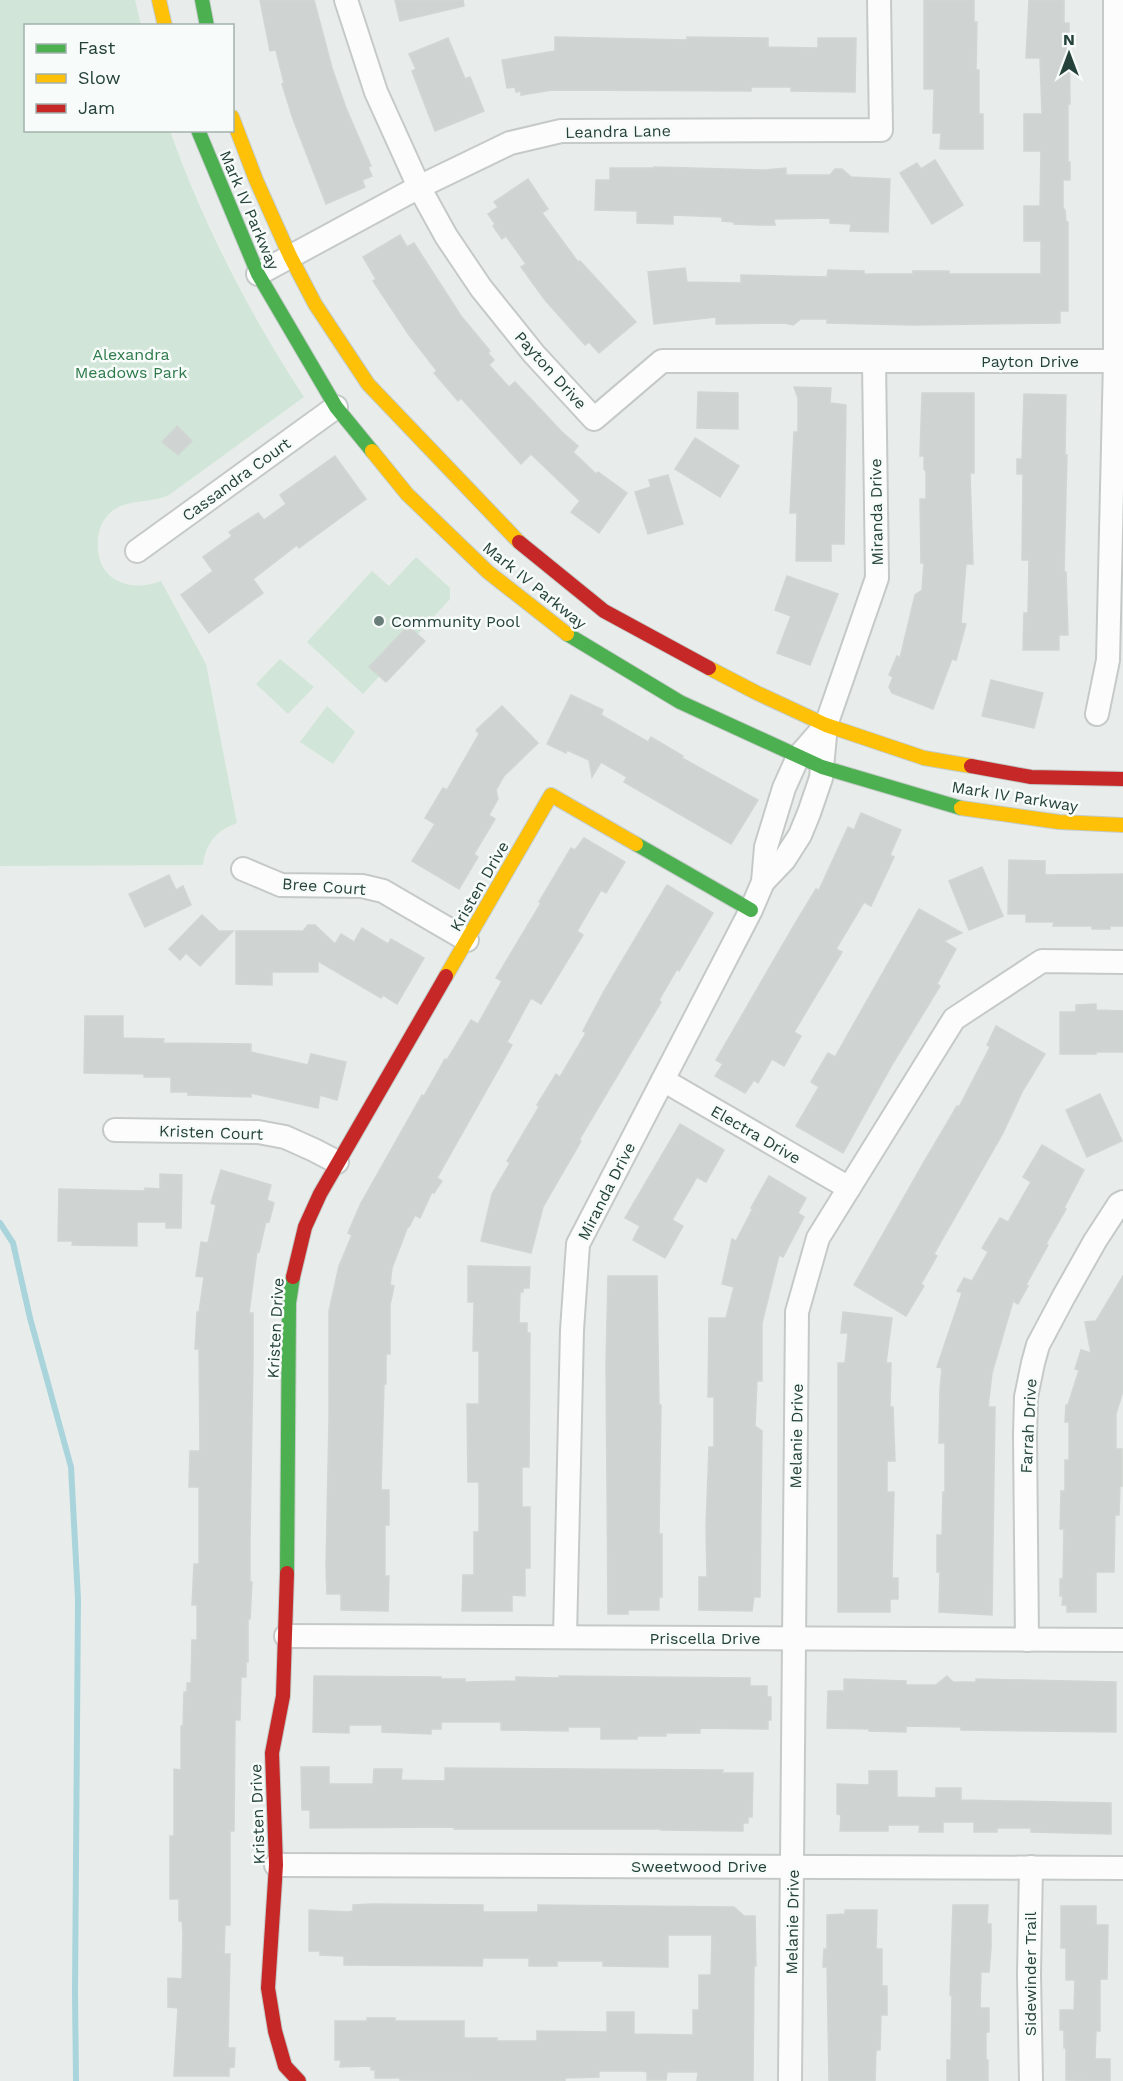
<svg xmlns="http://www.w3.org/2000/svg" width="1123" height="2081" viewBox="0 0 1123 2081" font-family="'Work Sans',sans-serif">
<rect width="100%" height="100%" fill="#e8edeb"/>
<g fill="#d1e6d8">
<path d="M0 0H135L141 25 26 26V130L170 131C204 226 249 313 304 397L169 495C150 504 123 498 108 515 99 525 97 537 98 550 101 583 133 592 161 581L206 664 237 823C217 830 205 844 203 865L0 866Z"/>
<polygon points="416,557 450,588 450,599 363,694 307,642 372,571 389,586"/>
<polygon points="280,659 314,687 288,714 256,684"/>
<polygon points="327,706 355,732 333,764 300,742"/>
</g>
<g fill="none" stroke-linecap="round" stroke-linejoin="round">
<polyline stroke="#a9d4db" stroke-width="6" points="0,1223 13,1243 30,1318 71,1467 78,1599 75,1992 76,2081"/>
</g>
<g fill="#cfd4d2" stroke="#d1d6d4" stroke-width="1.5">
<polygon points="260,0 314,0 332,68 346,108 371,166 368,167 372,176 362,180 365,187 326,204 293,119 282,84 284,83 276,50 270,51"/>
<polygon points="395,0 463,0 464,6 400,21"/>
<polygon points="924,0 974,0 974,22 977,22 976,70 979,70 979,114 983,114 983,149 940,149 941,133 933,133 934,89 924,89"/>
<polygon points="1029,0 1064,0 1064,23 1069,23 1070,104 1068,104 1068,162 1070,162 1070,180 1063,180 1063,208 1065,210 1066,222 1068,222 1068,311 1060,311 1060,323 913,325 827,323 827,319 801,319 793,325 785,323 716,324 716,317 654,324 648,272 685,268 687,282 741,283 741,275 827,277 828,270 864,271 864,274 913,274 913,271 949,271 949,274 1041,274 1041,241 1024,241 1024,206 1040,206 1041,151 1024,151 1024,114 1042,114 1040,58 1026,58"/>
<polygon points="555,37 687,40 687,37 768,38 768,47 818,48 818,38 856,38 855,92 791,91 791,87 751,87 751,91 552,90 521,95 521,91 516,92 515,87 507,88 502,60 555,51"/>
<polygon points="448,38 465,79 470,77 484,111 435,131 412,71 416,69 409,54"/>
<polygon points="935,160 963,205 932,224 900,173 917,163 921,169"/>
<polygon points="654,167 765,170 786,168 786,175 830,175 835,169 842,169 851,177 890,179 888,232 850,231 851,224 830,223 830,218 774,219 775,225 759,225 734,224 734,222 722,221 722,217 673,215 673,224 637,223 637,211 595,210 596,180 610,180 610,168 654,168"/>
<polygon points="528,179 548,209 542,213 578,262 580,261 636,322 599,353 589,342 585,345 545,300 521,267 526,264 506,236 502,239 493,226 495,224 488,214 498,207 494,202"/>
<polygon points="400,235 407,247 414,243 461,316 490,351 488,353 494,360 489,365 509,387 515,382 562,432 578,446 573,452 596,474 598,472 627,493 599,533 571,512 580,501 531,454 521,464 461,398 458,401 434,373 437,371 409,335 373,281 376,279 363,257"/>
<polygon points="794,387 831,388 830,403 846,405 844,544 831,544 831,561 796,561 797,513 790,513 794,432 798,432 798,398"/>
<polygon points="698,392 738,393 738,429 697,428"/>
<polygon points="922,393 974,393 974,473 970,473 973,564 966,564 961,623 966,624 956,660 952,659 933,709 892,693 889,687 893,677 889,675 897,656 900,658 915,595 922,590 924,563 921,563 920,499 926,499 926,471 924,469 924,456 920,456"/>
<polygon points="1024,394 1066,395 1065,455 1067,455 1064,572 1066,572 1068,635 1059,635 1059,650 1023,650 1024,613 1028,613 1029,560 1022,560 1023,474 1017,474 1017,459 1022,459"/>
<polygon points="177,426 192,441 178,455 162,442"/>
<polygon points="695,438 739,466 720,497 675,469"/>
<polygon points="335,456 366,499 299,548 297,545 253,579 263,593 209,633 181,595 213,571 203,557 232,536 229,532 258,513 264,520 286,504 280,495"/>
<polygon points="668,475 683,524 648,534 635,492 651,487 649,480"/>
<polygon points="787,576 838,594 810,665 777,653 791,616 775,610"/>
<polygon points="408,626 425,641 386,682 369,667"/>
<polygon points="991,680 1043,693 1034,728 982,716"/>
<polygon points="571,695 603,710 601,715 648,742 651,737 683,756 682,758 758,800 731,844 624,782 627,777 601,762 592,777 589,760 567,750 566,753 547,744"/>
<polygon points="502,706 538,743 504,776 496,790 498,799 489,815 495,819 474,854 478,857 459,889 412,861 435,824 425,818 443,788 447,790 479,734 476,730"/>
<polygon points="861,813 901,830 890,855 894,857 871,906 864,902 836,949 842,952 794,1032 801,1036 784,1066 772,1059 758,1083 754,1080 745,1093 715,1076 723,1064 716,1060 793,927 816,889 819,890 848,827 854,830"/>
<polygon points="584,838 625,862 606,893 601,890 577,931 583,935 541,1004 531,998 507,1042 512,1045 437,1178 442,1181 434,1193 432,1192 420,1218 415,1215 409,1227 408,1226 392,1268 390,1285 394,1286 390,1305 390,1354 386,1354 386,1384 384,1384 381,1490 389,1490 389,1525 385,1525 385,1576 389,1576 388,1611 341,1610 341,1594 327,1594 326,1567 329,1419 329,1311 339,1266 352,1235 348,1233 361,1203 422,1095 424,1096 445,1059 447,1060 471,1020 478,1024 502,981 496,978 541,903 539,902 571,848 575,850"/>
<polygon points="1009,860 1045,861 1045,875 1123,874 1123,926 1110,926 1110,929 1092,929 1092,926 1053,926 1054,922 1026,922 1026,914 1008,914"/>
<polygon points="982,867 1003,916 969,930 949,881"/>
<polygon points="169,875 176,890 183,886 191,905 145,927 129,894"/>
<polygon points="667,885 713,913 679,971 677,969 659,1000 661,1002 579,1140 581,1141 543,1207 531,1253 481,1241 492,1194 510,1163 507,1161 539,1107 537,1105 556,1074 560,1077 586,1033 583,1031 604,991"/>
<polygon points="919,909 962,933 944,941 956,949 937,984 940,986 893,1063 843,1153 796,1126 819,1087 811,1082 828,1053 835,1057"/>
<polygon points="202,915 219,931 233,931 200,966 186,953 180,960 169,949"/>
<polygon points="308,925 315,925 335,944 341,934 354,942 362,928 388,944 391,939 424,958 397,1004 383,995 381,998 318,961 318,972 272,972 272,985 236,984 236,931 303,931"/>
<polygon points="1096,1004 1096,1010 1123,1011 1123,1052 1096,1052 1096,1054 1060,1054 1060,1012 1076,1012 1076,1005"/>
<polygon points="85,1016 123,1016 123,1038 164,1039 163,1043 251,1044 251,1052 308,1065 311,1054 346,1062 337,1100 320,1095 318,1108 251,1093 251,1097 188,1095 188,1092 171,1092 171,1077 144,1077 144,1074 84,1073"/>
<polygon points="996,1026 1045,1054 1022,1092 1003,1133 934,1254 937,1256 921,1284 924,1286 906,1316 854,1285 925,1160 957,1106 959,1107 990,1047 987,1045"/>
<polygon points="1100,1094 1122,1141 1087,1157 1066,1110"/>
<polygon points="680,1124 724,1150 706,1182 697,1177 672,1220 683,1226 665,1258 633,1240 640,1226 625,1218"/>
<polygon points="1042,1145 1084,1170 1064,1208 1066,1209 1046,1244 1048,1245 1026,1285 1028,1286 1018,1304 1013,1301 992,1373 988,1407 995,1407 992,1615 939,1612 940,1572 937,1572 937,1535 942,1535 943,1492 945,1492 945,1443 939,1443 940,1389 942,1368 937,1367 962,1293 957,1291 964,1278 972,1281 988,1252 982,1248 1000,1218 1008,1222 1031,1182 1023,1177"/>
<polygon points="221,1170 271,1185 267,1200 274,1203 269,1222 266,1221 259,1252 257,1251 249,1313 253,1313 253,1359 250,1539 250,1582 252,1582 250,1619 248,1619 248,1662 246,1662 246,1677 241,1677 240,1720 235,1720 234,1831 230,1831 230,1925 225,1925 224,1954 230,1954 228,2048 235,2048 234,2067 229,2068 229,2076 174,2076 178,2008 168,2007 168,1978 182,1979 183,1932 182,1921 179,1921 179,1899 170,1899 170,1836 174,1836 174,1769 181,1770 181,1726 183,1726 184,1692 187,1692 187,1683 191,1683 192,1640 197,1640 197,1605 192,1605 194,1564 199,1564 199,1487 189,1487 190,1451 200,1451 199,1349 195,1349 197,1312 199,1312 204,1277 196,1276 201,1242 208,1243 216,1205 211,1203"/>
<polygon points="160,1174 182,1175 181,1228 166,1228 166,1222 137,1222 137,1246 72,1245 73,1241 58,1241 59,1189 145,1191 145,1188 160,1189"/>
<polygon points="769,1176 806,1198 798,1213 804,1217 783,1257 779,1255 762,1323 762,1381 757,1381 755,1426 762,1431 760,1597 754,1597 752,1611 699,1610 699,1577 707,1577 706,1527 709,1447 714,1447 714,1397 708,1397 709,1318 726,1318 734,1287 722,1284 732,1239 736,1241 753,1208 751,1208"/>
<polygon points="468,1266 530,1267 529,1288 523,1288 523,1292 520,1292 519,1323 527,1323 527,1333 530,1333 529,1467 522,1467 522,1507 530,1507 530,1568 525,1568 525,1596 512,1595 512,1611 462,1611 463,1575 474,1575 474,1532 479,1532 479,1482 468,1482 467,1404 479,1404 479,1351 473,1351 474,1302 468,1302"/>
<polygon points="608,1276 657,1276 659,1405 661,1405 659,1534 662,1534 662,1597 659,1597 659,1610 628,1610 628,1614 608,1614 606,1363"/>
<polygon points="1123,1276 1123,1391 1116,1414 1116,1449 1122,1449 1122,1486 1120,1486 1119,1515 1115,1515 1114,1572 1096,1572 1096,1612 1067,1612 1067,1605 1062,1605 1063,1596 1060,1596 1060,1579 1063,1579 1064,1529 1060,1529 1061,1491 1065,1491 1065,1460 1069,1460 1069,1422 1065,1422 1066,1405 1068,1405 1079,1370 1075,1369 1081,1350 1091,1353 1085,1322 1096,1321"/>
<polygon points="843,1312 892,1318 886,1363 891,1363 890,1407 893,1407 895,1461 887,1461 887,1492 894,1492 892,1578 898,1578 898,1599 890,1599 890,1612 838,1612 838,1363 845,1363 848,1333 841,1333"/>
<polygon points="314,1676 441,1677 441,1679 465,1679 465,1682 516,1681 516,1677 559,1678 559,1676 750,1678 750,1686 767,1686 767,1697 771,1697 771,1720 768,1720 768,1729 700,1728 700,1733 666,1733 666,1736 637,1736 637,1739 601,1739 601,1727 568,1727 568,1731 501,1730 501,1722 441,1722 441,1729 431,1729 431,1734 382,1732 382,1725 349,1725 349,1733 313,1732"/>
<polygon points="947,1676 953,1682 976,1682 976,1679 1116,1682 1116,1732 961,1730 961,1727 906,1726 906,1732 869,1731 869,1729 827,1728 828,1691 844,1691 844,1679 906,1681 906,1685 936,1685"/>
<polygon points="301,1767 329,1767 329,1784 373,1784 374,1769 402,1769 401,1780 445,1781 445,1768 723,1770 722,1773 753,1773 752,1817 748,1817 748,1823 743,1823 743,1831 661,1830 661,1829 454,1829 454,1827 310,1828 310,1810 302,1810"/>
<polygon points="869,1771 897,1771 897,1797 936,1798 936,1788 961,1788 961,1800 1111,1803 1111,1834 1031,1832 1031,1828 997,1828 997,1832 974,1832 974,1822 943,1822 943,1832 919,1832 920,1825 888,1825 888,1831 840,1831 841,1815 837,1814 837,1784 869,1785"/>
<polygon points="373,1904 483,1905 483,1912 538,1912 538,1905 734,1907 744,1916 755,1916 756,1966 754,1966 753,2081 697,2081 698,2072 667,2072 666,2080 647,2080 647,2072 642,2071 599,2071 599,2077 565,2078 565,2081 400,2080 400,2078 375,2078 375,2070 371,2070 371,2066 340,2067 341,2060 335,2060 335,2021 367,2021 367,2018 395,2018 395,2021 464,2021 464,2038 497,2038 497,2041 537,2041 537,2031 607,2032 607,2012 634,2012 634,2034 693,2035 693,2010 699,2010 699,1975 711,1975 712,1935 668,1935 668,1967 603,1966 603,1961 557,1961 557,1966 529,1966 529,1958 483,1958 482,1966 344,1965 344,1956 320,1955 320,1951 309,1951 309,1910 348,1912 353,1911 353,1905"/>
<polygon points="953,1905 988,1905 987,1924 991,1924 991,1948 989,1972 981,1972 980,2008 989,2008 989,2032 986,2032 986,2060 988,2060 988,2081 947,2081 947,2060 951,2060 952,1995 950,1995"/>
<polygon points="1061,1906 1096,1906 1096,1925 1108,1925 1107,1979 1100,1979 1100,2031 1096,2031 1095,2059 1110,2059 1110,2081 1066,2080 1066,2048 1064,2048 1064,2030 1060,2030 1060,2010 1074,2010 1075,1980 1066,1980 1066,1948 1061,1948"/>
<polygon points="845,1910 877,1910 876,1949 882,1949 882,1986 887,1986 887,2015 881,2015 880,2050 876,2050 875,2081 829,2081 827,1967 823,1967 824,1949 827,1949 827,1915 845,1914"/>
</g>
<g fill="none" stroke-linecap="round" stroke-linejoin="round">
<defs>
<g id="street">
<polyline points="346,0 376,92 419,187 446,236 481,288 534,354 594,419 662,361 1115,361"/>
<polyline points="258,274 419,187 510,143 561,131 881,130 879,0"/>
<polyline points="137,551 336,407"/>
<polyline points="1097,714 1108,660 1115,361 1115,0"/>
<polyline points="243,869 281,885 362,886 383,891 467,940"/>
<polyline points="763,882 784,860 800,835 809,813 821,778 826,725 877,578 874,362"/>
<polyline points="663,1080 849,1188"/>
<polyline points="115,1130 258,1132 285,1137 314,1150 337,1162"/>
<polyline points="286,1636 1123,1640"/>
<polyline points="565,1637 572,1330 578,1244 751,910 763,882 766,847 784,788 798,757 826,725"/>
<polyline points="1027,1640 1025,1435 1026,1397 1033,1363 1038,1345 1064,1296 1095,1241 1119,1204 1123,1202"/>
<polyline points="276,1865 1123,1868"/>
<polyline points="1031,1867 1029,1974 1031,2081"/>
<polyline points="790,2081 797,1312 818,1238 954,1019 1042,961 1123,962"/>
</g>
<g id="fast">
<polyline points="202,0 207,26"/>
<polyline points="198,130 258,274 336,407 372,451"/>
<polyline points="567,634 680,702 822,767 961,808"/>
<polyline points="636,844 751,910"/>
<polyline points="287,1573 289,1303 293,1277"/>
</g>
<g id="slow">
<polyline points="159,0 165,26"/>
<polyline points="232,117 256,180 290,256 315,304 368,384 519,542"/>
<polyline points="372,451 407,494 488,572 567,634"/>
<polyline points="709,668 757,693 826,725 924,758 971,766"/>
<polyline points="961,808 1059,822 1123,825"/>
<polyline points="446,976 551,795 636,844"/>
</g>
<g id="jam">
<polyline points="519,542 604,611 709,668"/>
<polyline points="971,766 1031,777 1123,779"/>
<polyline points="293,1277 305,1227 320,1194 446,976"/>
<polyline points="287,1573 283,1696 272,1753 276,1865 268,1988 275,2031 285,2066 299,2081"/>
</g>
</defs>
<use href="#street" stroke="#c5cac8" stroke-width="26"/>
<use href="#fast" stroke="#c3cbc8" stroke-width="16"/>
<use href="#slow" stroke="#c3cbc8" stroke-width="16"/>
<use href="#jam" stroke="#c3cbc8" stroke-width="16"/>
<use href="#street" stroke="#fcfcfc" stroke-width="22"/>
<use href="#fast" stroke="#4caf50" stroke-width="14"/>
<use href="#slow" stroke="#ffc107" stroke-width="14"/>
<use href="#jam" stroke="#c62828" stroke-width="14"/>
</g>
<circle fill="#697e78" stroke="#f7fbf9" stroke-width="2" cx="379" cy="621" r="6"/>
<g text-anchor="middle" stroke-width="5" stroke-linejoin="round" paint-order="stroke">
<g font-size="16" fill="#24423a" stroke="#f7fbf9">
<text transform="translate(618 131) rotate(-1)" y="6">Leandra Lane</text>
<text transform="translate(250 210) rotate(67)" y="6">Mark IV Parkway</text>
<text x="1030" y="367">Payton Drive</text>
<text transform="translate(551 370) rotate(48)" y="6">Payton Drive</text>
<text transform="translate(236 479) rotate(-36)" y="6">Cassandra Court</text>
<text transform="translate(876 512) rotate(-91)" y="6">Miranda Drive</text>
<text transform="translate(535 585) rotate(39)" y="6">Mark IV Parkway</text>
<text transform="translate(1015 796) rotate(9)" y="6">Mark IV Parkway</text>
<text transform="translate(324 886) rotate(4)" y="6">Bree Court</text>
<text transform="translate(479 886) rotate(-60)" y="6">Kristen Drive</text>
<text transform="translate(211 1132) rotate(2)" y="6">Kristen Court</text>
<text transform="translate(756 1134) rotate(30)" y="6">Electra Drive</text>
<text transform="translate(606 1191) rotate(-63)" y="6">Miranda Drive</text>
<text transform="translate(275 1328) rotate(-87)" y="6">Kristen Drive</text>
<text transform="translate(1028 1426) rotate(-87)" y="6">Farrah Drive</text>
<text transform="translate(796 1436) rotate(-89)" y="6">Melanie Drive</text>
<text x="705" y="1644">Priscella Drive</text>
<text transform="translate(257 1814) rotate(-92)" y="6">Kristen Drive</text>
<text x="699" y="1872">Sweetwood Drive</text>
<text transform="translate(792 1922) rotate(-89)" y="6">Melanie Drive</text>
<text transform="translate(1030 1974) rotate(-90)" y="6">Sidewinder Trail</text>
</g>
<g font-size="16" fill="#2d7a4b" stroke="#f7fbf9">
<text x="131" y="360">Alexandra<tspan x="131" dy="18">Meadows Park</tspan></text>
</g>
<g font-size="16" fill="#24423a" stroke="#f7fbf9" text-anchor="start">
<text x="391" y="627">Community Pool</text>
</g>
</g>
<rect x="24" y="24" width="210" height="108" fill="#f7fbf9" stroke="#a3b1ad" stroke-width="1.5"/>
<rect x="36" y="44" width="30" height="9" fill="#4caf50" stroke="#a3b1ad" stroke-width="1.5"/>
<text x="78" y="54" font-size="18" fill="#24423a">Fast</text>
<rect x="36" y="74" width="30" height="9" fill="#ffc107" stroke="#a3b1ad" stroke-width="1.5"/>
<text x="78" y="84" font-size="18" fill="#24423a">Slow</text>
<rect x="36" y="104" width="30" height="9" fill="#c62828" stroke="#a3b1ad" stroke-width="1.5"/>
<text x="78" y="114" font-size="18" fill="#24423a">Jam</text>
<g transform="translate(1069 54)" stroke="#f7fbf9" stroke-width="4.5" paint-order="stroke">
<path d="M0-4.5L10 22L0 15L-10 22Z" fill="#24423a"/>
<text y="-9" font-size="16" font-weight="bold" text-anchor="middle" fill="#24423a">N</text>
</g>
</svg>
